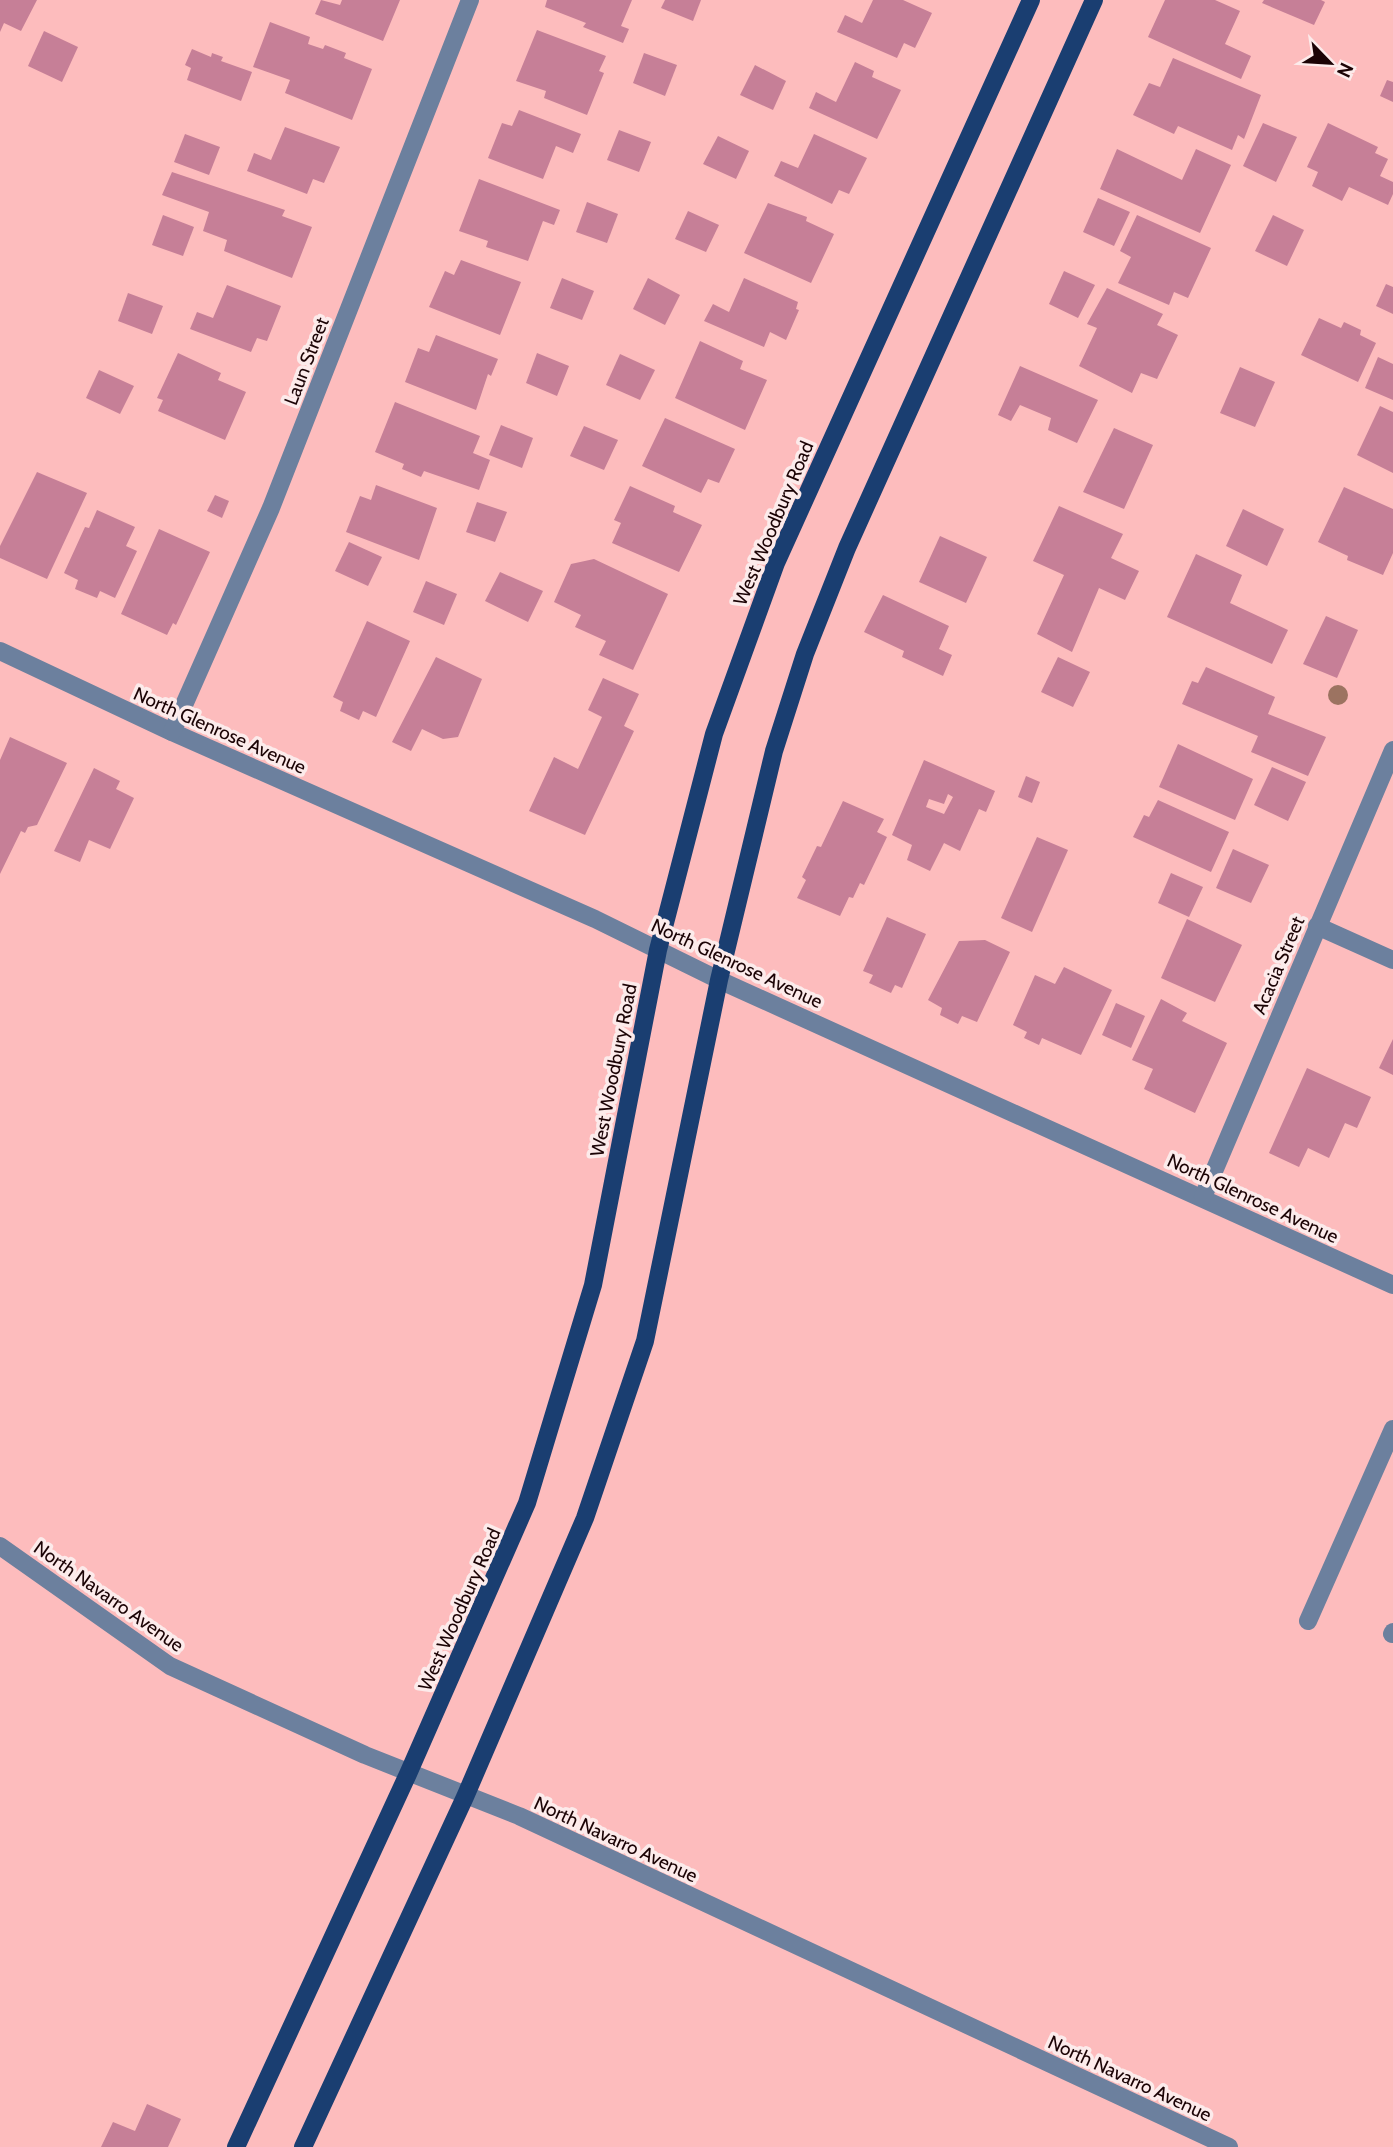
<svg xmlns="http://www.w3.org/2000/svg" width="1393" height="2147" viewBox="0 0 1393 2147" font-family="Cabin,sans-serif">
<rect width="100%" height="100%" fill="#fdbcbd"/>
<g fill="#c67f97" fill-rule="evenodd">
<polygon points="0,0 37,0 21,31 4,23 0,32"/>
<polygon points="321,0 340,5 342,0 400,0 383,41 315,14"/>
<polygon points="547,0 632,0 621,26 629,29 623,43 583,27 586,23 545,7"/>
<polygon points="665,0 701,0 693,21 661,8"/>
<polygon points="873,0 903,0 932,13 915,48 904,43 897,58 837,32 845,15 862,23"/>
<polygon points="1165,0 1215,0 1240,11 1225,44 1251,56 1241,79 1148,37"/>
<polygon points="1264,0 1321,0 1325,2 1314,25 1262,3"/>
<polygon points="270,22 310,37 308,44 323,49 325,45 346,53 344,58 372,69 352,120 285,93 290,80 253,67"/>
<polygon points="537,30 606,56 599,71 604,73 587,115 544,98 546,91 516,81"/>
<polygon points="44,31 78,47 62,82 28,66"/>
<polygon points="192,49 211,57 212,53 223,57 221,61 252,72 241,101 187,80 191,68 185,65"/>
<polygon points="644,53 677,65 665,96 633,83"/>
<polygon points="1173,58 1261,95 1244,139 1238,135 1232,150 1178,126 1174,134 1133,115 1149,83 1160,87"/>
<polygon points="855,62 874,71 872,77 901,90 877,139 809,108 816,92 836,102"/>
<polygon points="755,65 786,81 773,110 740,95"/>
<polygon points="1387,80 1393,82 1393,102 1380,96"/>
<polygon points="519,110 581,134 573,153 556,146 543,179 488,158 502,123 512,126"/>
<polygon points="1263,123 1297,137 1276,182 1243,166"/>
<polygon points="1328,123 1378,147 1375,153 1388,159 1380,176 1393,182 1393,194 1388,205 1349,187 1342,201 1312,186 1318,172 1307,167"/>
<polygon points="285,127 340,147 324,183 313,179 307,194 247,171 254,153 271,160"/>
<polygon points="619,130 651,142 639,172 607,160"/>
<polygon points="185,134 220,147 209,175 174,162"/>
<polygon points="814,134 867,158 849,194 839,190 832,204 774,176 781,161 798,168"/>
<polygon points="718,136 749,151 736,179 703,164"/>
<polygon points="1117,149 1182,180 1196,149 1231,165 1200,233 1100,189"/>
<polygon points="172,172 285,210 282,216 312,227 292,278 224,251 227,240 203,231 209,212 162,195"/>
<polygon points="479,179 560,210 554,225 543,221 528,261 486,247 488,241 459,231"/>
<polygon points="1098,198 1130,212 1114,246 1083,232"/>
<polygon points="587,202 618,214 607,243 576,232"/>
<polygon points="768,203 807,217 806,221 834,234 811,283 744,253"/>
<polygon points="688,211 719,225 706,252 675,239"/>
<polygon points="163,215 194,227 183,256 152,245"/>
<polygon points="1137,215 1211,248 1188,298 1174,292 1169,305 1118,283 1131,257 1120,251"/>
<polygon points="1273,215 1304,230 1287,266 1255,251"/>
<polygon points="461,260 521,282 500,335 429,307 445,271 454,275"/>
<polygon points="1064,271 1095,285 1078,318 1049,304"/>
<polygon points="562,278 594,291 582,320 550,308"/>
<polygon points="648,278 680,295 665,325 633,309"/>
<polygon points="744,278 798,302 796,309 799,310 786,340 770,332 764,347 704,321 713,304 729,312"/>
<polygon points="1386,284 1393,287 1393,314 1376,306"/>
<polygon points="227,285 281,306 267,341 257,338 251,352 190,329 197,312 213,318"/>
<polygon points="1107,288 1163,314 1157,325 1178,335 1157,379 1141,373 1132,393 1079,366 1097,328 1087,324"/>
<polygon points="128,293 163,306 152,334 118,321"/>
<polygon points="1319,318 1341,328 1344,322 1361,330 1360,335 1376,343 1358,382 1301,355"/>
<polygon points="436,335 498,359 491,376 488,374 476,410 405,382 418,348 429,352"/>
<polygon points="700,341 743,361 740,369 767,380 745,430 675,398"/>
<polygon points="178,353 221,373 218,380 246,392 225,440 158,411 163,400 157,398"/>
<polygon points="537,353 569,366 557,396 526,383"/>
<polygon points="620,354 655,370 640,400 606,385"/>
<polygon points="1378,357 1393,364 1393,400 1365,388"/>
<polygon points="1020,366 1098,400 1077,443 1048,430 1051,418 1020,405 1011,421 998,415"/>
<polygon points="1240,367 1275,382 1255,427 1220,413"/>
<polygon points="99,370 134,386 120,414 86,398"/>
<polygon points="395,402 480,436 473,453 490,460 479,490 424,471 421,477 402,469 404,464 375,452"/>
<polygon points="1380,406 1393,412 1393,473 1357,455"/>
<polygon points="665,418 735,449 719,483 708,479 701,493 642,466"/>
<polygon points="501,425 533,438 522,468 489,455"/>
<polygon points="584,426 618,440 604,470 570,456"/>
<polygon points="1114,428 1153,445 1124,509 1083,492"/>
<polygon points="37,472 87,493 47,579 0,558 0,546"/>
<polygon points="376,485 437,508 419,560 346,532 360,496 371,500"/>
<polygon points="630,486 675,506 673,512 702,525 679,572 612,543 621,523 614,520"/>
<polygon points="1344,487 1393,509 1393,553 1383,575 1347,560 1348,556 1318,542"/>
<polygon points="215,495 229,501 222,518 207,511"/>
<polygon points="477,502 507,512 495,542 466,532"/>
<polygon points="1059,506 1123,534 1111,558 1139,571 1125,600 1099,588 1072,652 1037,634 1064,575 1033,561"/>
<polygon points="1243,509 1284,529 1267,566 1226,546"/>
<polygon points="97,510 135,527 126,546 137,551 115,598 100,591 97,598 75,589 78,580 64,573 85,527 89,528"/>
<polygon points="159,529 210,552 176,625 173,623 167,635 121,614"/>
<polygon points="940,536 987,557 966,603 919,582"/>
<polygon points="349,542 382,557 368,586 335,571"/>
<polygon points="1196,554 1242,575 1230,603 1288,630 1272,664 1167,617"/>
<polygon points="594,559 668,594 633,670 599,655 606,641 575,627 581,615 554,602 571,564"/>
<polygon points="500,572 543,591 528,622 485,601"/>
<polygon points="426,581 457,594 444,625 413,612"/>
<polygon points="883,595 949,626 939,649 952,655 943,676 902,657 904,651 864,632"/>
<polygon points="1326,616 1358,630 1337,678 1303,664"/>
<polygon points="367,621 410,641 376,717 363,711 359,720 340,711 343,702 333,697"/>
<polygon points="436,657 482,679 458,737 443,739 422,729 411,751 392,742"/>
<polygon points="1058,657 1090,672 1073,707 1041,692"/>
<polygon points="1206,667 1275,697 1268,714 1326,737 1308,776 1251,752 1258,736 1182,704 1192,681 1198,683"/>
<polygon points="603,678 639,694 624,726 634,731 585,835 529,811 554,757 578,769 602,717 588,710"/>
<polygon points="10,737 67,763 37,825 28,827 25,833 21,831 0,874 0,760"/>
<polygon points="1178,744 1253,779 1235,820 1159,787"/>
<path d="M924 760 995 791 986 812 979 809 960 851 944 843 930 871 907 860 912 845 892 835ZM948 794 953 797 944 814 926 807 929 799 944 804Z"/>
<polygon points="1272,767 1306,782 1288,821 1254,805"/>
<polygon points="94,768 120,781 116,789 134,798 110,849 89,840 80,862 54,851"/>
<polygon points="1026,776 1040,782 1032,803 1018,797"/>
<polygon points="1158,800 1229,832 1211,872 1133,837 1144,815 1149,817"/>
<polygon points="843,801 884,819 877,832 887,837 864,885 860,883 853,898 849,897 840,916 797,898 806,880 802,877 817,846 821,847"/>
<polygon points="1037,837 1068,850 1032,932 1001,918"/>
<polygon points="1233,849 1269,865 1251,903 1216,888"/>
<polygon points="1171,873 1203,887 1189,917 1158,903"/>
<polygon points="887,917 926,934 902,988 895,985 891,993 869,983 873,975 863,971"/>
<polygon points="1187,919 1242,945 1215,1002 1161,978"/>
<polygon points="985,940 1010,952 977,1022 962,1016 958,1024 940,1015 942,1008 928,1000 959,941"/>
<polygon points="1064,967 1112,990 1081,1055 1042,1038 1039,1045 1024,1038 1027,1032 1013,1025 1035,975 1055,984"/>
<polygon points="1161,999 1187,1013 1182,1021 1227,1043 1195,1113 1144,1089 1153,1069 1132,1060"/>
<polygon points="1116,1003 1145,1016 1131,1048 1102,1035"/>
<polygon points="1393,1039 1393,1075 1379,1068"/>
<polygon points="1307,1068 1371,1097 1357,1128 1345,1123 1329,1158 1308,1148 1299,1167 1269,1153"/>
<polygon points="147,2104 181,2119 168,2147 101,2147 113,2122 135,2131"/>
</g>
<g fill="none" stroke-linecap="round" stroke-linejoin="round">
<g stroke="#6c809e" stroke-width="18">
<polyline points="1317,926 1393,960"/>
<polyline points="1308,1621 1393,1429"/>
<polyline points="1392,1634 1393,1632"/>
</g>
<g stroke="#6c809e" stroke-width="18">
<polyline points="0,651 172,732 595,919 719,980 1393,1285"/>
<polyline points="172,732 271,508 470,0"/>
<polyline points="1203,1197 1393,750"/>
<polyline points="0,1546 170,1666 365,1755 519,1816 1229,2147"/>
</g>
<g stroke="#1a3e71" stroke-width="18">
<polyline points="236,2147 408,1774 527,1503 593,1285 658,950 714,734 776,563 1031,0"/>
<polyline points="303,2147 465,1797 585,1518 645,1341 719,980 774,751 805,654 847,548 1094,0"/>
</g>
</g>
<circle fill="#9c7361" cx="1338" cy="695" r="10"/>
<g text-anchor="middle" stroke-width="7" stroke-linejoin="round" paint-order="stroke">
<g font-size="19" fill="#1b0305" stroke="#fcebeb">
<text transform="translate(306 361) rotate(-69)" y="7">Laun Street</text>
<text transform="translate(773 523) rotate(-67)" y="7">West Woodbury Road</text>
<text transform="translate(220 730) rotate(24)" y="7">North Glenrose Avenue</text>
<text transform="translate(737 963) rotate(25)" y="7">North Glenrose Avenue</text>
<text transform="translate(1278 965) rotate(-67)" y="7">Acacia Street</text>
<text transform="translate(613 1070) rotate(-79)" y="7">West Woodbury Road</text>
<text transform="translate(1253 1198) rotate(25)" y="7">North Glenrose Avenue</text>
<text transform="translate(109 1596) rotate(35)" y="7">North Navarro Avenue</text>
<text transform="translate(459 1609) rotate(-66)" y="7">West Woodbury Road</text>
<text transform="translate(616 1839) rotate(25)" y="7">North Navarro Avenue</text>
<text transform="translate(1130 2078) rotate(25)" y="7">North Navarro Avenue</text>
</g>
</g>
<g transform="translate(1330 63) rotate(115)" stroke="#fcebeb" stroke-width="5" paint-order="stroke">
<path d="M0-5L12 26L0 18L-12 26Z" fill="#1b0305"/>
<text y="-10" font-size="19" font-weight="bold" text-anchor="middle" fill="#1b0305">N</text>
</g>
</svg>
